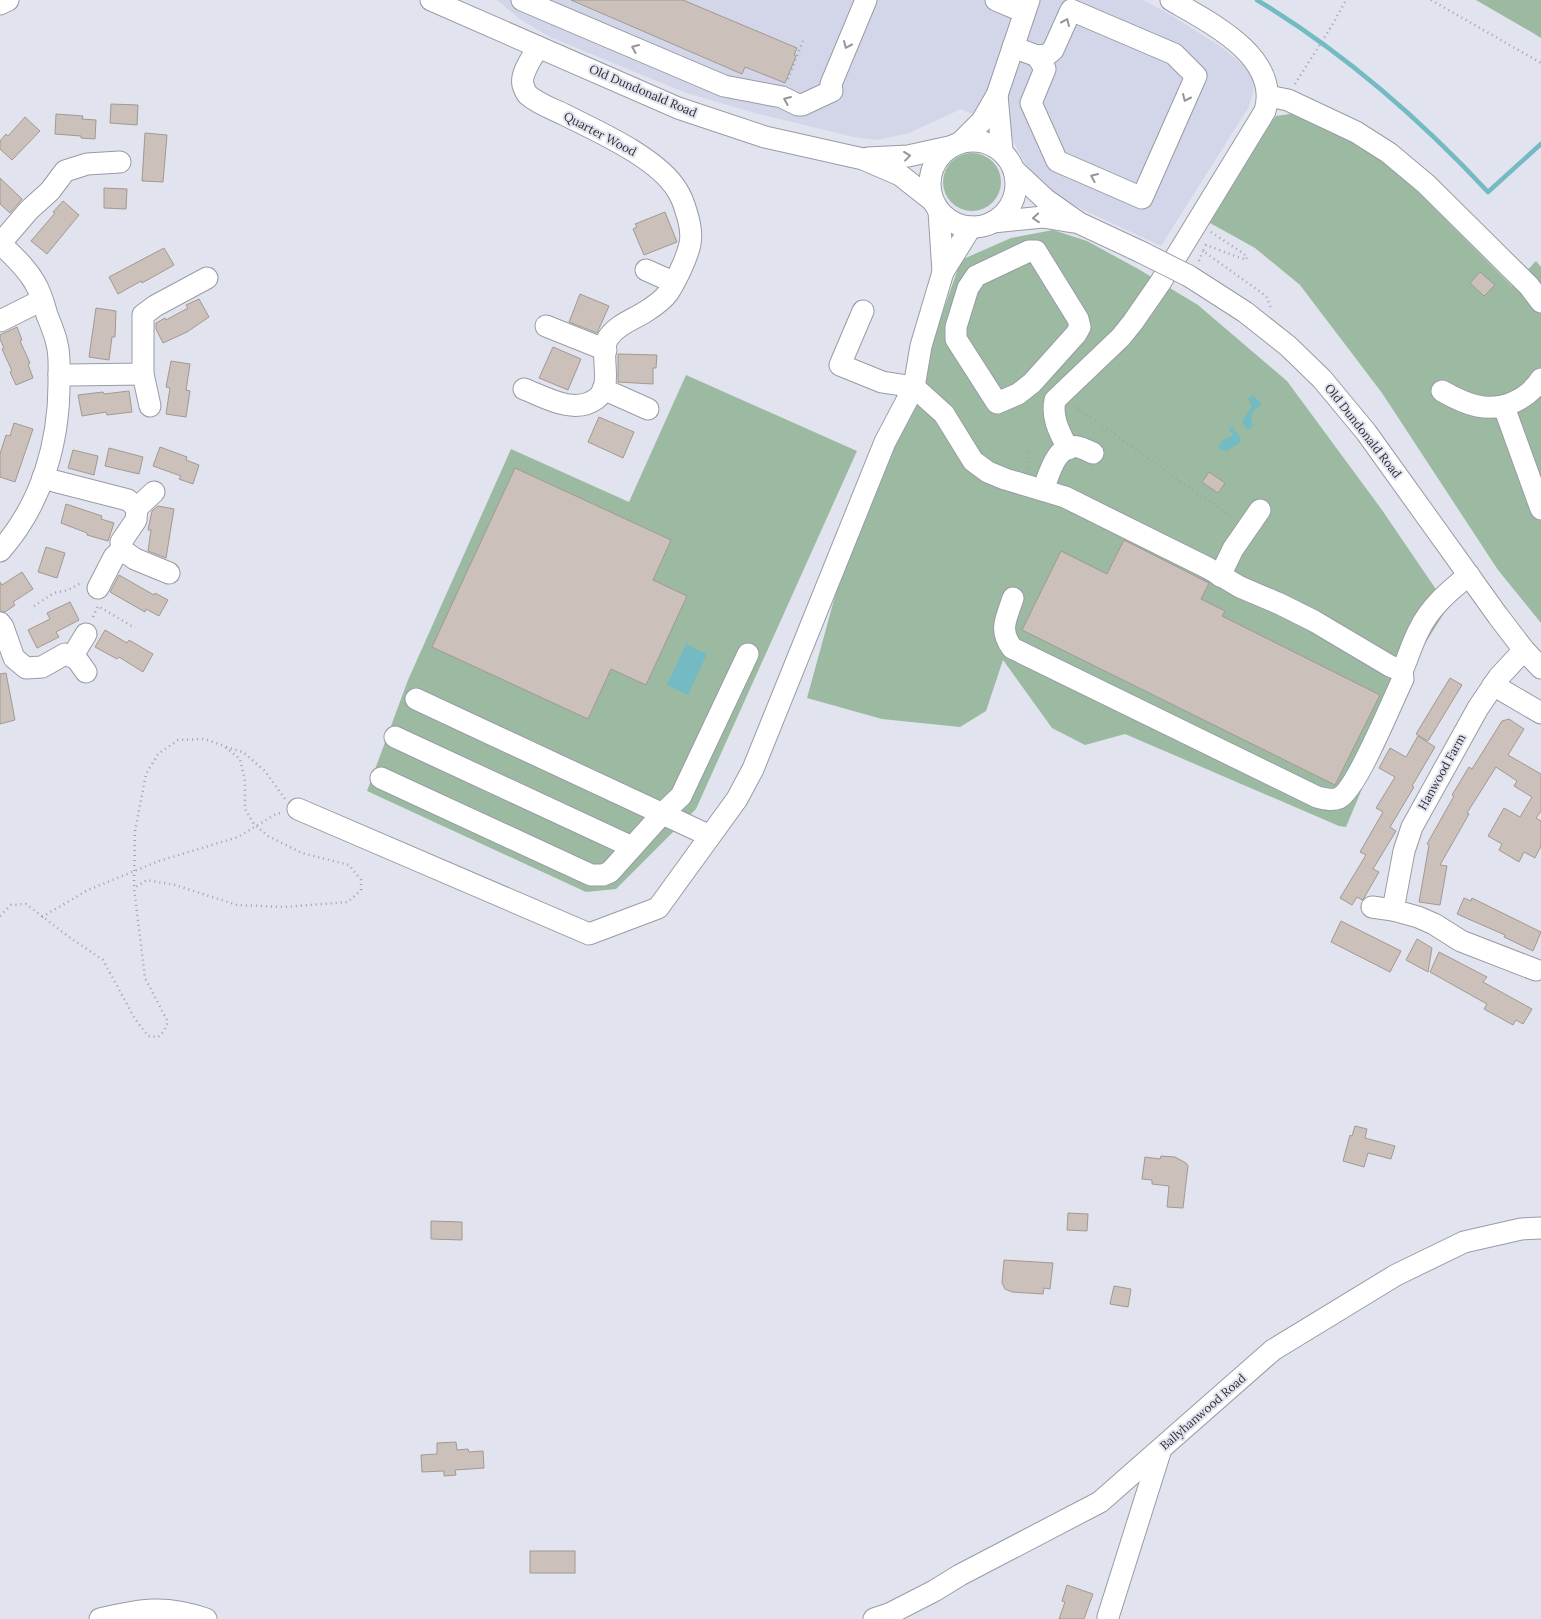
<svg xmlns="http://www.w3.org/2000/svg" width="1541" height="1619" viewBox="0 0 1541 1619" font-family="Lora,serif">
<rect width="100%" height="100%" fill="#e1e3ee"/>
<polygon fill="#d2d6e8" points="497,0 1143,0 1169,14 1223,48 1250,71 1254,82 1253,93 1248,108 1161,246 1058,198 1034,180 1007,130 961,109 909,133 877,140 854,137 755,113 686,93 550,37 521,20"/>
<g fill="#9cbaa1">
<polygon points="1476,0 1541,0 1541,38 1533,33"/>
<polygon points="1297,113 1336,133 1388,162 1512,286 1536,261 1541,267 1541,623 1498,570 1382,393 1300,285 1255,248 1210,223 1263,134 1276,116"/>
<circle cx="972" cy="182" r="29"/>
<polygon points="1053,230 1087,241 1140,270 1198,305 1287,381 1382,510 1448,607 1419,653 1346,827 1339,826 1125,734 1085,745 1052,728 1003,660 986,711 960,727 882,719 807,698 837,589 901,431 961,260 1011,238"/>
<polygon points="686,375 857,451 696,809 616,889 586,892 367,791 408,680 511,449 629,502"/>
</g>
<g fill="#74bac3">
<path d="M1253 395 1261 403 1260 406C1252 410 1249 418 1253 425L1251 429H1246L1242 421 1252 406 1248 399Z"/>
<polygon points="1232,427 1240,437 1241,442 1227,451 1221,450 1218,447 1223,440 1233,435 1229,429"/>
<polygon points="686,644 707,654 688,695 667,685"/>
</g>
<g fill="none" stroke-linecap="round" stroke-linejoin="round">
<path stroke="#74bac3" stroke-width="4.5" d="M1257 0C1343 52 1420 119 1488 192L1541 144"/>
</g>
<g fill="#cbc0ba" stroke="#a29992">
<polygon points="571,0 683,0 797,48 794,55 796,56 785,83 745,67 742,74"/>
<polygon points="111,104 138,105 137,125 110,123"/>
<polygon points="56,114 83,116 82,119 96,120 95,139 81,138 81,136 55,134"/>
<polygon points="25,117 40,131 12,160 0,149 0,141 6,134 8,136"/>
<polygon points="145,133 167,135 163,182 142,181"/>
<polygon points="0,178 22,199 10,213 0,204"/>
<polygon points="104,188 127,189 126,209 104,208"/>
<polygon points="63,201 79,215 47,254 31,241 55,213 53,212"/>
<polygon points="665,212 677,242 644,255 633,229 637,227 635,224"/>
<polygon points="164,248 174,265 142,283 141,281 118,294 109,277"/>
<polygon points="1480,272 1495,285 1484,296 1470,283"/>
<polygon points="580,294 609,306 597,333 569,322"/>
<polygon points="199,299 209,317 187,332 163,343 156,329 156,323 165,318 166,320 188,308 186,305"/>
<polygon points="96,308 116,311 115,337 112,337 109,360 89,357"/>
<polygon points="17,327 22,340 20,341 30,363 28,364 33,378 16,385 10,372 12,371 2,349 4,348 0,339 0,335"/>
<polygon points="553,347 581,359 568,390 539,378"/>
<polygon points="618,354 657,355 656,368 653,368 653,384 618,382"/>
<polygon points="171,361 190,364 186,390 190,391 186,417 166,414 170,388 166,387"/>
<polygon points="129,391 132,412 107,415 106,412 82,416 78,395 103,392 104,394"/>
<polygon points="599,417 634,432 623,458 588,442"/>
<polygon points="14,423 33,429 15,482 0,477 0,454 6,435 10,436"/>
<polygon points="160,447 187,457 186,460 199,465 193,484 179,479 181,476 153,466"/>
<polygon points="109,448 143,457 139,474 105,466"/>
<polygon points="73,450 98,456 94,475 68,468"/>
<polygon points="515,468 671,540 653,580 687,596 646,685 611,669 588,719 432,647"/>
<polygon points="1209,472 1225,483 1218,493 1202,482"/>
<polygon points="66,504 102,516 101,519 114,523 108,541 87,535 87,533 61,523"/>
<polygon points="158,506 174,509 166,558 148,551 151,530 148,530 152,511"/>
<polygon points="1124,540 1209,583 1201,599 1225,611 1222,616 1380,695 1335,785 1022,630 1061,551 1107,574"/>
<polygon points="46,547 65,553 57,578 38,572"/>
<polygon points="22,572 33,589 13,602 15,605 5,612 0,611 0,582 2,585"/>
<polygon points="119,575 154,595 155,593 168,600 159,616 146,609 145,612 110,592"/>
<polygon points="70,602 79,620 56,632 59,637 37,648 28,630 50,619 47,613"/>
<polygon points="105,630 127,643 129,640 153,654 143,672 119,657 117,659 95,647"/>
<polygon points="6,673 15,720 0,724 0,674"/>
<polygon points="1450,678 1462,685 1428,741 1416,734"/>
<polygon points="1509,719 1524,729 1508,755 1541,774 1541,811 1536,818 1541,821 1541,846 1535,858 1524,852 1519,862 1499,850 1502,844 1488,836 1504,808 1520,817 1532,797 1514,786 1517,781 1496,767 1467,813 1469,814 1440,865 1447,866 1440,905 1419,902 1429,845 1427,844 1454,796 1452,795 1469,767 1472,769 1502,721"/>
<polygon points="1418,736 1435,747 1412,786 1414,787 1390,827 1396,831 1373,869 1379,872 1364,898 1362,900 1357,897 1352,905 1340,898 1366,855 1360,852 1383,812 1376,808 1395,777 1379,768 1390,748 1406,757"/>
<polygon points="1464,898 1471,901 1472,898 1541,932 1533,951 1504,937 1505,935 1457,914"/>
<polygon points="1341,921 1401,951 1390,972 1331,942"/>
<polygon points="1417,939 1432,948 1428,972 1406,960"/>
<polygon points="1439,952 1487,977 1483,982 1532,1009 1523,1024 1516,1020 1513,1025 1484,1009 1487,1004 1430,972"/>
<polygon points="1355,1126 1367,1129 1365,1138 1395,1146 1391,1159 1368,1153 1364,1167 1343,1161 1350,1135 1352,1136"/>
<polygon points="1161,1156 1175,1157 1186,1163 1188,1166 1183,1208 1167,1207 1169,1186 1152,1184 1152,1180 1142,1179 1145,1157 1160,1159"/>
<polygon points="1068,1213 1088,1214 1087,1231 1067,1230"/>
<polygon points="431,1221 462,1222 462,1240 431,1239"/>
<polygon points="1004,1260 1053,1263 1050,1289 1044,1288 1043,1294 1012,1292 1005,1289 1002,1283"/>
<polygon points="1114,1286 1131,1289 1128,1307 1110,1304"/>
<polygon points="456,1442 457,1450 468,1449 469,1452 483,1451 484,1468 455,1470 456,1475 444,1476 444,1471 422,1472 421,1455 437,1454 437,1443"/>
<rect x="530" y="1551" width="45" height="22"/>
<polygon points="1067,1585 1093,1594 1084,1619 1059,1619 1065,1602 1062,1601"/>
</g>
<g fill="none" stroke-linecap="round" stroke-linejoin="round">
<defs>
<g id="minor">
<polyline points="431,0 678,108 765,137 863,159 900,175 933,201"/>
<polyline points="522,0 724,86 782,97 798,105 802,105 832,91 831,84 866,0"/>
<polyline points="996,0 1024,12"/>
<polyline points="0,4 8,0"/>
<polyline points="1013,47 1037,56 1047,55 1053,50 1071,10 1174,54 1196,76 1142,198 1057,161 1031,103 1045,69 1037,56"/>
<polyline points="997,95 1002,151"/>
<polyline points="1268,96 1288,100 1356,132 1389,153 1426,184 1529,286 1541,302"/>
<circle cx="973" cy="184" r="43"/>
<polyline points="962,141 982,121 997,95 1029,0"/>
<polyline points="868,158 908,156 949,147"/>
<polyline points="1014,170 1045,199 1079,223 1141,252"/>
<polyline points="939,211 943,272"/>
<polyline points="993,222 1043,217 1073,222"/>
<polyline points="0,240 5,238 29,210 50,191 65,171 87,164 120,162"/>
<path d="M0 243C13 256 26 267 35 283 41 293 44 304 47 315 51 325 55 334 57 344 60 355 59 368 59 378 60 441 42 504 0 551"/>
<polygon points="1029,251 1036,251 1078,319 1080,327 1076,334 1032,383 1018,394 997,403 956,339 956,327 968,288 976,276"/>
<polyline points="646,270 673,282"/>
<polyline points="1189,276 1245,312 1288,346 1322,379 1366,432 1498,616 1524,650 1541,668"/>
<path d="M863 311 840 365 882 382 914 387 944 414 973 461 988 472 1005 479 1065 497 1208 568 1240 587 1280 604 1314 621 1390 666 1402 671C1408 658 1412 643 1419 630 1430 607 1449 591 1469 575"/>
<polyline points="0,321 42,300"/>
<polyline points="546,326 606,350"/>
<polyline points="59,374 70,375 143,374"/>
<path d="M524 389C545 397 574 415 596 399 615 385 598 356 608 338 617 325 632 320 645 312 653 307 663 300 668 293 676 281 687 258 690 244 692 234 689 220 686 211 684 204 681 196 677 190 658 158 597 131 565 115 553 109 538 104 528 95 526 93 524 88 523 85 520 73 533 57 538 47"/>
<polyline points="603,389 648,409"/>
<path d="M1442 391C1465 404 1488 414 1514 402 1525 397 1534 390 1541 379"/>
<polyline points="150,406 143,374 143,315 155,306 207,278"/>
<polyline points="1504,407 1541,509"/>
<path d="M1068 449C1060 433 1051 418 1055 400L1121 337 1133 322 1160 283 1265 111C1281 57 1209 22 1171 0"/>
<polyline points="43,477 54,481 128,500 137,508 136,520 121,542 122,550 135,559 169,573"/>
<path d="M1043 490C1049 475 1056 443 1078 447 1083 448 1088 451 1093 453"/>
<polyline points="137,508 154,492"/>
<polyline points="1220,576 1233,549 1260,510"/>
<polyline points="98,588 114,557 122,550"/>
<path d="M1013 598C1007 618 998 629 1012 648L1317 797C1325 799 1332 801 1339 798 1357 789 1392 701 1403 679L1402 671"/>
<polyline points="0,623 3,627 14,658 26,668 42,667 65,654 76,658 86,672"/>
<polyline points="1524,650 1499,677 1478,708 1412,827 1404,851 1393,910 1418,917 1434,924 1461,941 1536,970"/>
<polyline points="72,657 86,634"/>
<polyline points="1493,685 1541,713"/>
<polyline points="416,699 710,836"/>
<polyline points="395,737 632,847"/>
<polyline points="381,778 591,875 603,875 610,872 663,813 681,796 748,654"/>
<polyline points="298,809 589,934 658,908 737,799 753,769 885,442 914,387 921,346 943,272 971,227"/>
<polyline points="1372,907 1393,910"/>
<polyline points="1108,1617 1161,1449"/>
<path d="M100 1619C141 1609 166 1605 206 1619"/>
<polyline points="874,1619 889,1614 934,1591 960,1575 1100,1502 1273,1350 1396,1275 1464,1242 1521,1229 1541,1228"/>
</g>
</defs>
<use href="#minor" stroke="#999ba5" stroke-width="23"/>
<g stroke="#a0a2aa" stroke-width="2.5" stroke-dasharray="1 4" stroke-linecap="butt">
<polyline points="1431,0 1541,63"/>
<polyline points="788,79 803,41"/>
<polyline points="1295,84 1331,27 1346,0"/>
<polyline points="1211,232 1247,256 1246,260 1206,245 1203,251 1266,296 1271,308"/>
<polyline points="1199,261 1203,251"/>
<polyline points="1074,406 1233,518"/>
<polyline points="1027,468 1029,452"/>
<polyline points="34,606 54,593 68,590 81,583"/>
<polyline points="93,617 98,606 135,628"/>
<polyline points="226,747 243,752 265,771 285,799"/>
<polyline points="0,916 11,905 26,904 69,937 103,960 135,1019 148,1036 158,1037 164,1031 168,1022 145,978 134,888 135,831 146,774 158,754 178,740 205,739 224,746 240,759 245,781 245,809 254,824 268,836 302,853 349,865 361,880 361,890 348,902 284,907 237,905 175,885 147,880 134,888"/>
<polyline points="42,917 88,890 159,861 238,837 276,814 281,813"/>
</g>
<use href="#minor" stroke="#fff" stroke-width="21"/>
<defs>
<polyline id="minor-bridge" points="1141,252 1189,276"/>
</defs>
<use href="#minor-bridge" stroke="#999ba5" stroke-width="23" stroke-linecap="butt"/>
<use href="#minor-bridge" stroke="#fff" stroke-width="21"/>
</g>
<defs><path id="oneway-chevron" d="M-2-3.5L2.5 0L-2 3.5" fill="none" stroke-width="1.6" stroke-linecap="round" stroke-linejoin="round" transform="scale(1.25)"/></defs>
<g stroke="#969698">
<use href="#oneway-chevron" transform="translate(1066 22) rotate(-66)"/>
<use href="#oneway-chevron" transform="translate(847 45) rotate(114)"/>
<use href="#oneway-chevron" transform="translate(635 48) rotate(-157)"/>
<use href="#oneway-chevron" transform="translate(1186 98) rotate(114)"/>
<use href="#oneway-chevron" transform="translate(787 100) rotate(-157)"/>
<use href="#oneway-chevron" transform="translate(907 156) rotate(-7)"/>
<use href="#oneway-chevron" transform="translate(1094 177) rotate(-157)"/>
<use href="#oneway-chevron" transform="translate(1036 218) rotate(175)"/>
</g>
<g text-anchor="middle" stroke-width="4" stroke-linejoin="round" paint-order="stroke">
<g font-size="12" fill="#2e2e32" stroke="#e1e3ee">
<text transform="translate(643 91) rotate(23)" y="4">Old Dundonald Road</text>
<text transform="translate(600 134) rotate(28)" y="4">Quarter Wood</text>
<text transform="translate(1363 431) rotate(52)" y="4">Old Dundonald Road</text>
<text transform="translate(1442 772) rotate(-61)" y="4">Hanwood Farm</text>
<text transform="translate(1203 1412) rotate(-41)" y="4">Ballyhanwood Road</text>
</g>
</g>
</svg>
